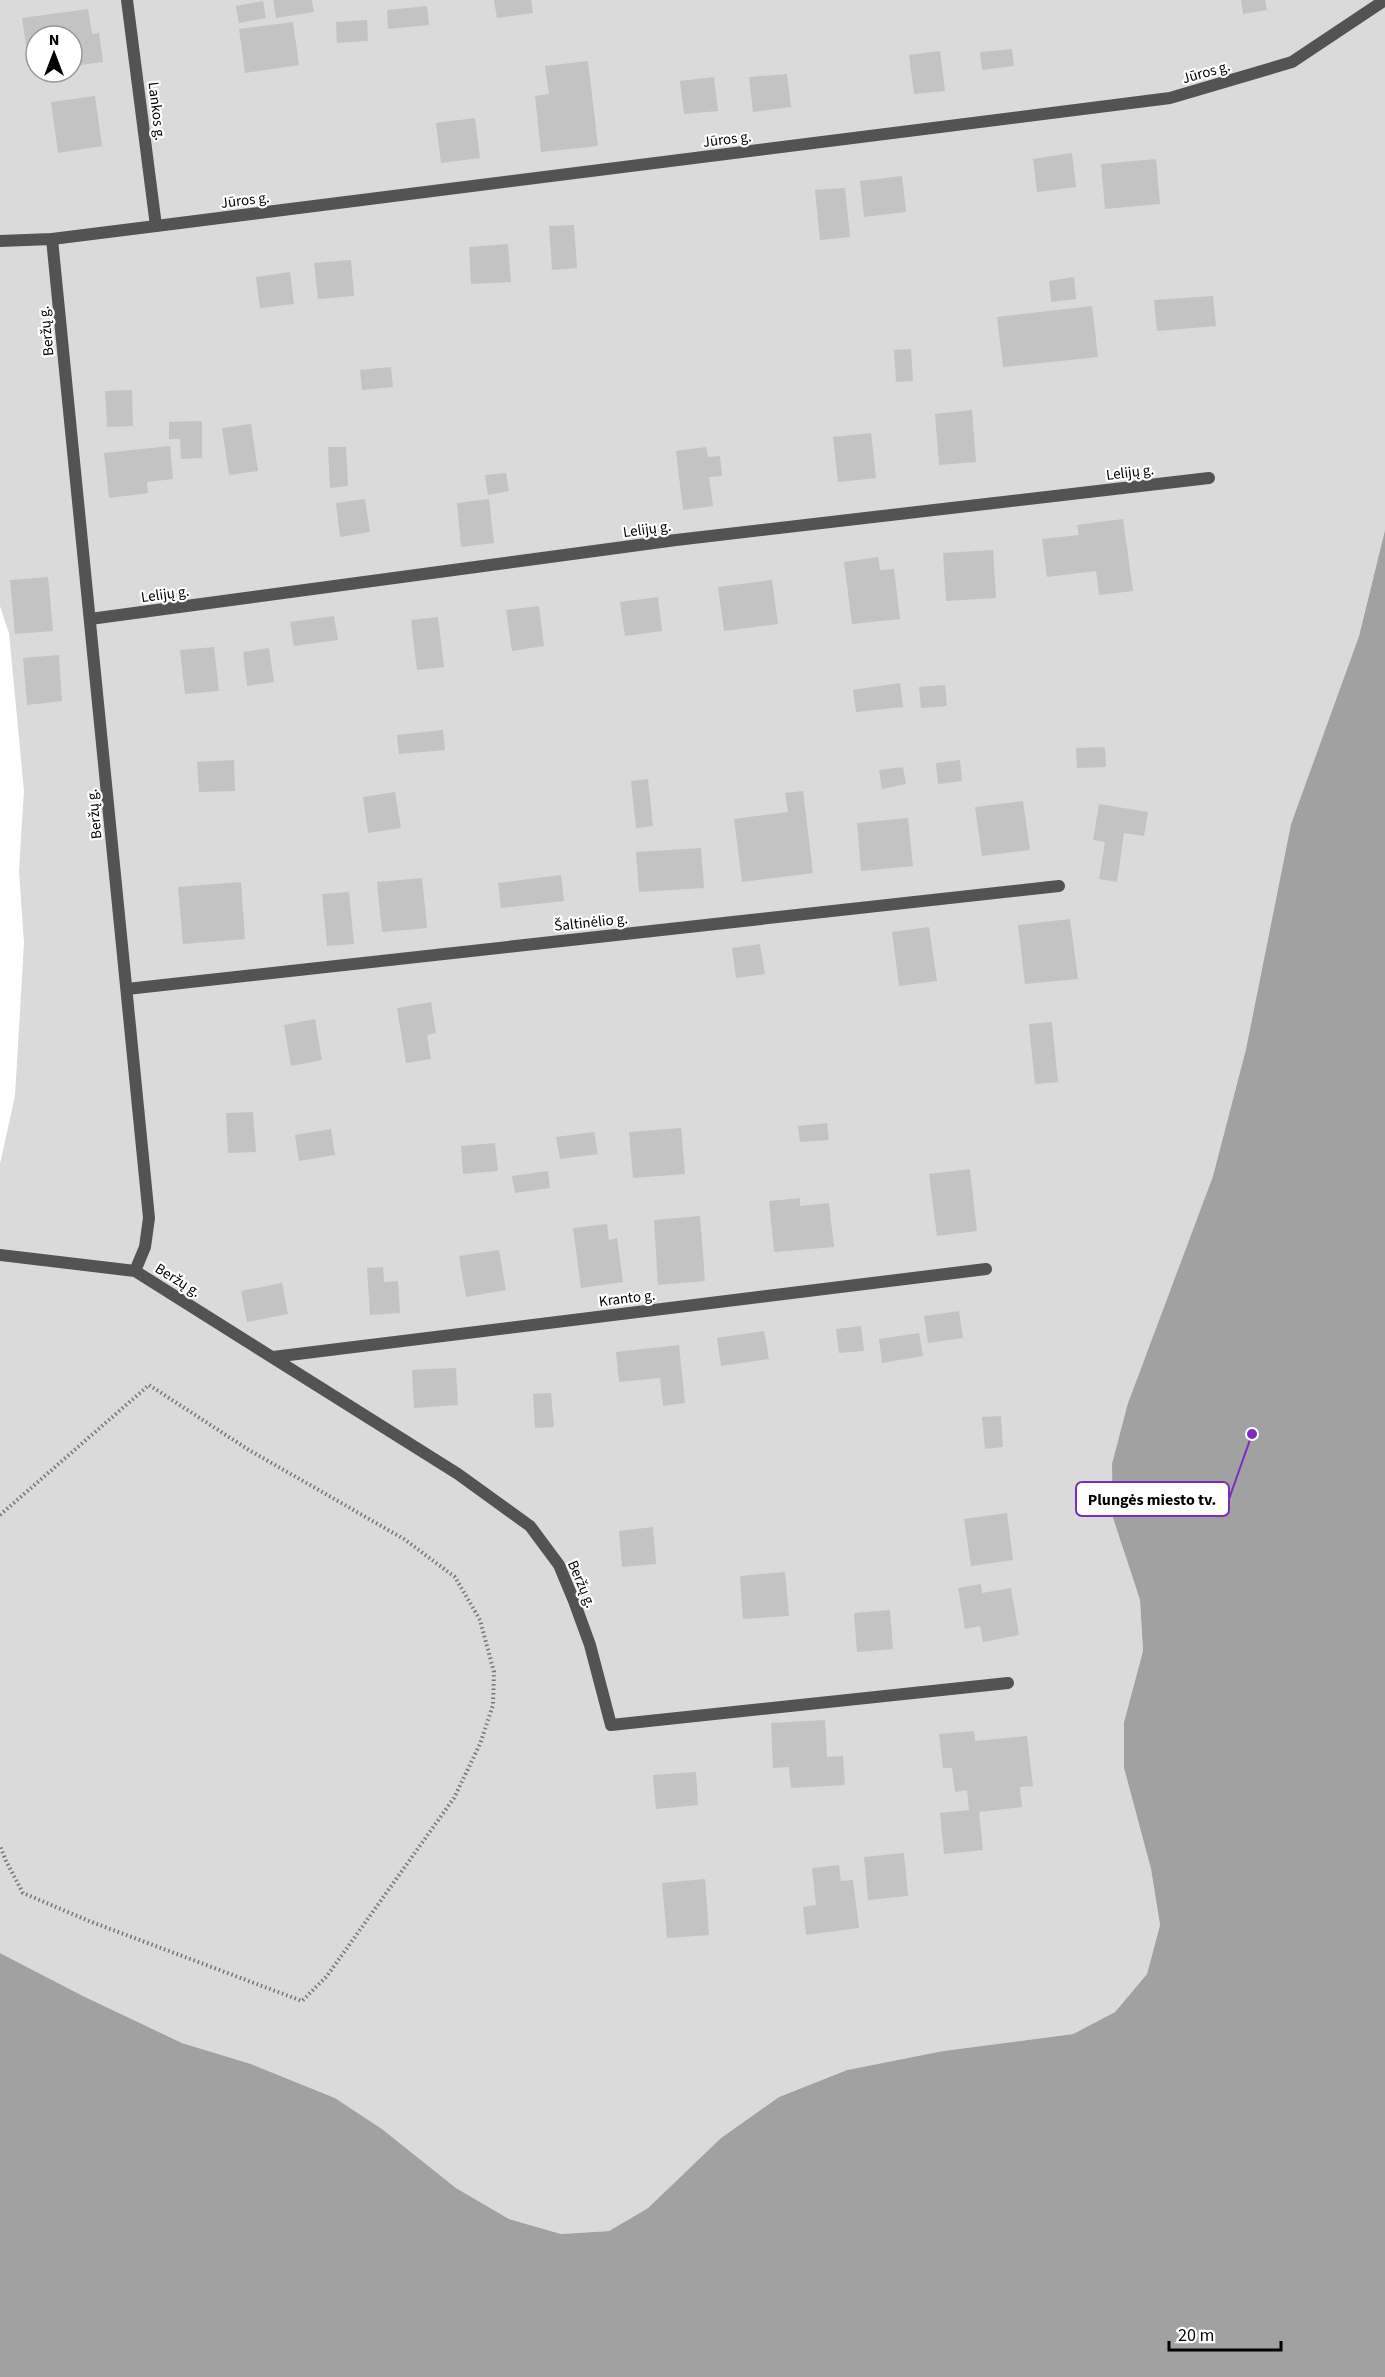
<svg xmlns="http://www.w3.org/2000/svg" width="1385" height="2377" viewBox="0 0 1385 2377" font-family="'Source Sans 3',sans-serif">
<rect width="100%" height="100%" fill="#fff"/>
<path fill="#dadada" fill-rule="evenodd" d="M0 0H1385V530L1359 636 1291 824 1246 1049 1213 1176 1128 1403 1113 1518 1140 1600 1143 1651 1124 1722V1768L1151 1869 1160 1925 1147 1974 1115 2012 1073 2034 943 2051 847 2070 779 2097 721 2138 648 2208 609 2231 561 2234 509 2219 456 2188 382 2129 335 2098 251 2064 182 2043 83 1996 0 1953V1164L15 1096 24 943 19 871 24 791 9 633 0 606ZM36 36H72V72H36Z"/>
<polygon fill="#a1a1a1" points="1385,530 1385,2377 0,2377 0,1953 83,1996 182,2043 251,2064 335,2098 382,2129 456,2188 509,2219 561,2234 609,2231 648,2208 721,2138 779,2097 847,2070 943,2051 1073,2034 1115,2012 1147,1974 1160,1925 1151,1869 1124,1768 1124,1722 1143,1651 1140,1600 1113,1518 1112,1464 1128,1403 1213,1176 1246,1049 1291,824 1359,636"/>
<g fill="#c3c3c3">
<polygon points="273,0 312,0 314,12 276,18"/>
<polygon points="494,0 531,0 533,13 497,18"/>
<polygon points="1241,0 1265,0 1267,10 1243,14"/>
<polygon points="263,1 266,18 239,23 236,6"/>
<polygon points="427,6 429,25 388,29 387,10"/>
<polygon points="88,9 92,34 99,33 103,62 72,66 72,36 36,36 36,58 28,59 22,18"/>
<polygon points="367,20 368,41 337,43 336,22"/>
<polygon points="293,22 299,65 245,73 239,29"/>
<polygon points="1012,49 1014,66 982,70 980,52"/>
<polygon points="940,51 945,91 914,94 909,55"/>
<polygon points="588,61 598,146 541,152 535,96 549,94 545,66"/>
<polygon points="787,74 791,107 753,112 749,77"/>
<polygon points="714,77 718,111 684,114 680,81"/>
<polygon points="95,96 102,146 58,153 51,102"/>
<polygon points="475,118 480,158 441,163 436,123"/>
<polygon points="1072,153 1076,187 1037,192 1033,159"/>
<polygon points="1156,159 1160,204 1105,209 1101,164"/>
<polygon points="902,176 906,212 864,217 860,181"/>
<polygon points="845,188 850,237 820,240 815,190"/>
<polygon points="574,225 577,268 552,270 549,226"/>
<polygon points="508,244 511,282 471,284 469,247"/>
<polygon points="351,260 354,296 318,299 314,263"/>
<polygon points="290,272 294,304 260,308 256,277"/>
<polygon points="1074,277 1076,299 1051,302 1049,281"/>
<polygon points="1213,296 1216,326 1157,331 1154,300"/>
<polygon points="1092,306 1098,357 1003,367 997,317"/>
<polygon points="911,349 913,381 896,382 894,350"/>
<polygon points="391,367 393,387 362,390 360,370"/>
<polygon points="132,390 133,426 107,427 105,391"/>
<polygon points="972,410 976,462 939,465 935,414"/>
<polygon points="202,421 202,458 181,459 180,439 169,439 169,422"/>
<polygon points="251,424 258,471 229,475 222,428"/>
<polygon points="871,433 876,478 838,482 833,437"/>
<polygon points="170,446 173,479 147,482 148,493 109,498 104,453"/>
<polygon points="328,447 346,447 348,486 330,488"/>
<polygon points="706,447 708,457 720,456 722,476 709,477 713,506 683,510 676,451"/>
<polygon points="506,473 509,491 488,495 485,475"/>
<polygon points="365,499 370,532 340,537 336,503"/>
<polygon points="489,499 494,543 461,547 457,503"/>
<polygon points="1123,519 1133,591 1099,595 1096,571 1047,577 1042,539 1079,535 1077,525"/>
<polygon points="993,550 996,598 946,601 943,553"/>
<polygon points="878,557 880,570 894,569 900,619 852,624 844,562"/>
<polygon points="48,577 53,631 15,634 10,580"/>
<polygon points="772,580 778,624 724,631 718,587"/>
<polygon points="658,597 662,631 625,636 620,602"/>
<polygon points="539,606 544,646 512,651 506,610"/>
<polygon points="334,616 338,640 294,646 290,622"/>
<polygon points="438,617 444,667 417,670 411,620"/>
<polygon points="214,647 219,691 185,694 180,650"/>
<polygon points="269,648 274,682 247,686 243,652"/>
<polygon points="59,655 62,701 27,705 23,658"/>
<polygon points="900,683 903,707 856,712 853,690"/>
<polygon points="945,685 947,706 921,708 919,687"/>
<polygon points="443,730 445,750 399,754 397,735"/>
<polygon points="1105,747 1106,767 1077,768 1076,748"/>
<polygon points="234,760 235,791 199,792 197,762"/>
<polygon points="960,760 962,781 938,784 936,763"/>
<polygon points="903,767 906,784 882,789 879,770"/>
<polygon points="648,779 653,826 636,828 631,781"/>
<polygon points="803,791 813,873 742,882 734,819 788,812 785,793"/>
<polygon points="395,792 401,828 368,833 363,797"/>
<polygon points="1023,801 1030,850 982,856 975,807"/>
<polygon points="1099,804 1148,812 1144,836 1124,833 1117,882 1099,879 1105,842 1093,840"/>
<polygon points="908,818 913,866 861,871 857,823"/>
<polygon points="701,848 704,888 639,892 636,852"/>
<polygon points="561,875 564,901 501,908 498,883"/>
<polygon points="422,878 427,928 382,932 377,882"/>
<polygon points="241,882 245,939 183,944 178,887"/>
<polygon points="349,892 354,944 327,946 322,894"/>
<polygon points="1070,919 1078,979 1025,984 1018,925"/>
<polygon points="929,927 937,981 899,986 892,932"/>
<polygon points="760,944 765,974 736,978 732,948"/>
<polygon points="431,1002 436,1033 427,1035 431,1059 406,1063 397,1008"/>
<polygon points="315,1019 322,1060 291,1066 284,1025"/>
<polygon points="1052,1022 1058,1082 1035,1084 1029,1024"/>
<polygon points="253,1112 256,1152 228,1153 226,1113"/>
<polygon points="827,1123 829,1140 800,1142 798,1126"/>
<polygon points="681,1128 685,1174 633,1178 629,1132"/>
<polygon points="331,1129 335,1155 299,1161 295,1135"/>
<polygon points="594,1132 598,1154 560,1159 556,1137"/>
<polygon points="495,1143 498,1171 463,1174 461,1146"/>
<polygon points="970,1169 977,1231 937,1236 929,1174"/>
<polygon points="548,1171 550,1188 515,1193 512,1176"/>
<polygon points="800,1198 800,1206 829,1203 834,1247 774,1252 769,1201"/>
<polygon points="700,1216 705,1281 658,1285 654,1220"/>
<polygon points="607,1224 609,1240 617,1238 623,1282 581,1288 573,1228"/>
<polygon points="499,1250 506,1290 466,1297 459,1256"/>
<polygon points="383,1267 384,1282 398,1281 400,1313 370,1315 367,1268"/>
<polygon points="282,1283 288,1314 247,1322 241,1291"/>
<polygon points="959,1311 963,1338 928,1343 924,1316"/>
<polygon points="861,1326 864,1351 839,1353 836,1329"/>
<polygon points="764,1331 769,1359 721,1366 717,1338"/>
<polygon points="919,1333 923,1356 882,1363 879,1339"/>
<polygon points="679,1345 685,1403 663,1406 660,1378 619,1382 616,1352"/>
<polygon points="456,1368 458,1405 414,1408 412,1370"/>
<polygon points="551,1393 554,1427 535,1428 533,1394"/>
<polygon points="1001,1416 1003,1447 985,1449 982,1417"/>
<polygon points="1007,1513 1013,1560 971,1566 964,1519"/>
<polygon points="653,1527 656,1564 622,1567 619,1531"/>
<polygon points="785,1572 789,1616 743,1619 740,1576"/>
<polygon points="981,1584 982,1593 1011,1588 1019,1635 983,1642 980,1626 965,1629 958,1588"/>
<polygon points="890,1610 893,1649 857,1652 854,1613"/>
<polygon points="825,1720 827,1757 843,1756 845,1785 791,1788 789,1767 773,1768 771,1723"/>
<polygon points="974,1731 975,1741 1027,1736 1033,1786 1020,1787 1022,1807 979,1812 983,1850 944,1854 940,1813 969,1810 967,1790 955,1792 952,1768 943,1768 939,1734"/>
<polygon points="696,1772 698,1805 656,1809 653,1775"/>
<polygon points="904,1853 908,1896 868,1900 864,1857"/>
<polygon points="839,1865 841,1881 853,1880 859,1928 806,1935 803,1907 816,1905 812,1868"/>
<polygon points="705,1879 709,1935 667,1938 662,1883"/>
</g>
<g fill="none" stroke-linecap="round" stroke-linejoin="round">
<polyline stroke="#757575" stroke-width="4" stroke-dasharray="1.5 3" stroke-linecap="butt" points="0,1515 149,1385 249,1450 404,1539 455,1577 480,1620 494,1672 493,1705 480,1744 454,1798 327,1976 302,2001 89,1921 23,1893 6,1861 0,1846"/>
<g stroke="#535353" stroke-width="12">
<polyline points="127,0 156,226"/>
<polyline points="52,239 149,1218 145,1247 135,1271 458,1474 530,1526 559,1565 574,1601 590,1645 611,1725 1008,1683"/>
<polyline points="0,241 52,239 156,226 1170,98 1292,62 1385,0"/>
<polyline points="90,619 676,540 1209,478"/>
<polyline points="127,989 1059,886"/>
<polyline points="0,1255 135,1271"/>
<polyline points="273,1357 986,1269"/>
</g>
</g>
<g text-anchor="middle" stroke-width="4.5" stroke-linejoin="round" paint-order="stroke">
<g font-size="15" fill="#000" stroke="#fff">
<text transform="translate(1206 72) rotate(-16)" y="5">Jūros g.</text>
<text transform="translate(157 111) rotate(83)" y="5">Lankos g.</text>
<text transform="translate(727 139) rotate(-7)" y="5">Jūros g.</text>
<text transform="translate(245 200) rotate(-7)" y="5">Jūros g.</text>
<text transform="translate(46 331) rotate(-96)" y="5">Beržų g.</text>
<text transform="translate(1130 472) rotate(-7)" y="5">Lelijų g.</text>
<text transform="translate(647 529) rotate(-8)" y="5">Lelijų g.</text>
<text transform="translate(165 594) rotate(-8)" y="5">Lelijų g.</text>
<text transform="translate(94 814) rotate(-96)" y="5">Beržų g.</text>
<text transform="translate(591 922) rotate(-6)" y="5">Šaltinėlio g.</text>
<text transform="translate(178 1280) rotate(32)" y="5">Beržų g.</text>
<text transform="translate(627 1298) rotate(-7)" y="5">Kranto g.</text>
<text transform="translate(582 1584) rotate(67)" y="5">Beržų g.</text>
</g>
</g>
<path fill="none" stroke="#7b2cbf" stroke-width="2" d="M1252 1434L1229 1499"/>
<circle fill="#7b2cbf" stroke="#fff" stroke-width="2" cx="1252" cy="1434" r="6"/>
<rect fill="#fff" stroke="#7b2cbf" stroke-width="2" x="1076" y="1482" width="153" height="34" rx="6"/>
<g font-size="16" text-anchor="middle" font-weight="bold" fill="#000">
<text x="1152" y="1505">Plungės miesto tv.</text>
</g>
<g transform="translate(54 54)"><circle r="28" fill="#ffffff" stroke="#999999" stroke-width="1.5"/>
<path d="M0-4.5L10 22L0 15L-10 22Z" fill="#000000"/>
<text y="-9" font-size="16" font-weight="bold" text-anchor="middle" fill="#000000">N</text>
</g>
<path d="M1169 2341v9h112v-9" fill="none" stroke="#000000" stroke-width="3"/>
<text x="1178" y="2341" font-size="18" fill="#000000" stroke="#ffffff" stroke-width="4.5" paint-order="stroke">20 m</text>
</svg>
